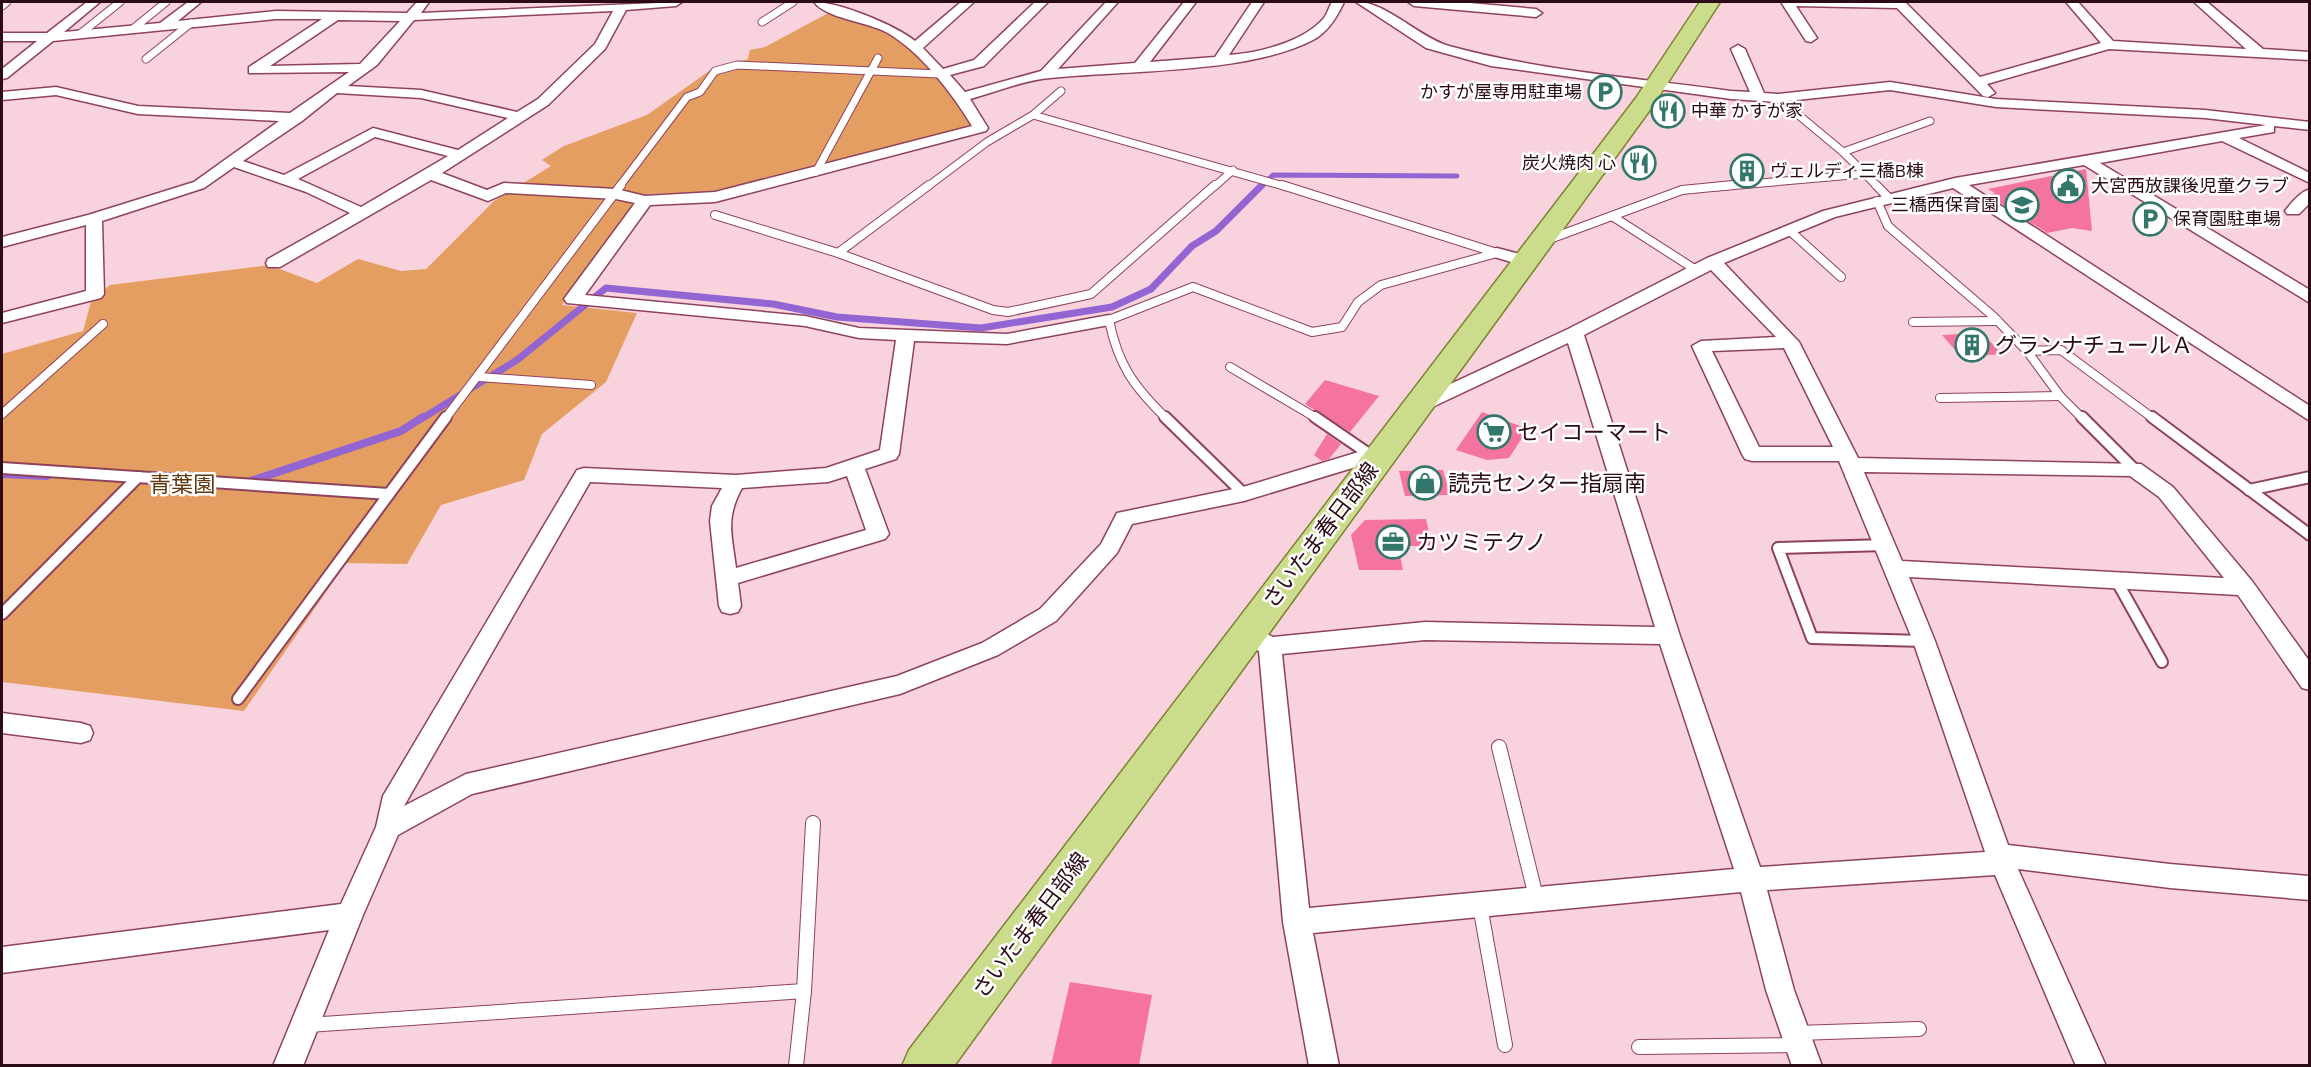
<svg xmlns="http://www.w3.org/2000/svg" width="2311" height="1067" viewBox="0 0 2311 1067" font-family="'Titillium Web','Noto Sans JP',sans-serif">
<rect width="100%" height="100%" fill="#f8d2dc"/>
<path fill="#e59e61" d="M834 10C850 16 867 22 882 29 924 50 948 90 973 127L709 193 649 194 637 204 562 305 637 313 606 382 542 434 524 480 441 505 407 564 346 563 244 711 2 682V354L83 331 91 302 110 285 269 265 317 283 358 259 401 271 426 269 494 201 551 166 542 160 564 146 647 115 712 69 748 59 750 50 765 47Z"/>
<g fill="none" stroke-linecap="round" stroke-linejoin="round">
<polyline stroke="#9265d3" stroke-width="5" points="1261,187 1273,175 1457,176"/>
<polyline stroke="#9265d3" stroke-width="7" points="421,419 517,360 606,288 773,304 837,317 981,328 1112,307 1151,289 1192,246 1216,231 1262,185"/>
<g stroke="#9265d3" stroke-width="8">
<polyline points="2,474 47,476"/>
<polyline points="245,483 401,431 423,417"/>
</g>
</g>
<g fill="#f4739f">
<polygon points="2086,169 2092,231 2072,228 2047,233 1988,195 1995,193 1988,189"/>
<polygon points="1982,333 2002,354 1961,357 1942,335"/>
<polygon points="1325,380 1379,396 1350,432 1305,404"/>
<polygon points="1482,412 1528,429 1509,458 1487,460 1456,450"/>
<polygon points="1327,434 1341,444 1329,459 1322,461 1314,455"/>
<polygon points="1443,470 1450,495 1405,496 1399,471"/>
<polygon points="1426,519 1432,546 1398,546 1403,570 1359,570 1351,535 1365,520"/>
<polygon points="1070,982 1152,995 1139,1065 1051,1065"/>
</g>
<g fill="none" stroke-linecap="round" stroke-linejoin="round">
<defs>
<g id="lane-far3">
<polyline points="2,6 7,2"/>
<polyline points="762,22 793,2"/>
<polyline points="134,28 166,2"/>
<polyline points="80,34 120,2"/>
<polyline points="146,59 191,23"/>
<polyline points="1778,98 1843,152 1878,187"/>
<polyline points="1033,115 1287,187"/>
<polyline points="1843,152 1930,121"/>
<polyline points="816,172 878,58"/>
<polyline points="619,187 687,97 700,92 715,71 737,65 939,74"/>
<polyline points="927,187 987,142 1033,115 1061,91"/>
<polyline points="1214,187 1233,170"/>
<polyline points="1716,187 1864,174"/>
</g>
<g id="lane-far2">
<polyline points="1282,185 1497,253"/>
<polyline points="1876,185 1889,198"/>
<polyline points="1877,201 1888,226 1993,316 2027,351 2060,396 2083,419"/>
<polyline points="715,215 838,253 993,310 1008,312 1091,294 1215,185"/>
<polyline points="1612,216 1696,270"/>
<polyline points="1789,230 1841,277"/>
<polyline points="1547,240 1682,190 1733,185"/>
<polyline points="838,253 929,185"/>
<polyline points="1913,322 1998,321"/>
<polyline points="2027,351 2061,350 2154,419"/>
<polyline points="1230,367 1318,419"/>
<polyline points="479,377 591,385"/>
<polyline points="1940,398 2060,396"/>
<polyline points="2,414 103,324"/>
<polyline points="445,419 621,185"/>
<path d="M1167 419C1134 387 1118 365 1109 320L1193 287 1312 332 1342 327 1358 302 1381 285 1497 253"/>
</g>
<g id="lane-far1">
<polyline points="1165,417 1244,494"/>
<polyline points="1315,417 1369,454"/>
<polyline points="2082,417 2134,469"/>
<polyline points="2152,417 2310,535"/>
<polyline points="2,468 389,494 446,417"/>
<polyline points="2249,490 2310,477"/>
<polyline points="1886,545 1778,548 1812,638 1924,641"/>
<polyline points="2115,578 2162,662"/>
<polyline points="2,614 138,477"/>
<polyline points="238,699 389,494"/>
</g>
<g id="lane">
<polyline points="1499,747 1537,901"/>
<polyline points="1480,906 1505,1045"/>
<polyline points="308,1025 804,991"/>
<polyline points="1797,1033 1919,1029"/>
<polyline points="1639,1047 1798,1045"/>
<polyline points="796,1066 804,991 813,823"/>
</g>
<g id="street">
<path d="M87 2H100L64 32 160 23 188 2H201L178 21 276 11 407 13 417 2H429L421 13 682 2 676 6 626 10 605 49 548 105 442 173 487 190 504 183 616 189 645 196 715 192 972 126C952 93 920 51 886 32 867 22 825 18 814 2 839 2 895 25 915 41L961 2H974L923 48 943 69 974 60 1035 2H1048L984 66 950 75 965 92 1041 71 1106 2H1118L1058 69 1135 63 1184 2H1196L1150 62 1215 57 1252 2H1264L1229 55C1258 53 1304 42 1324 18 1327 14 1329 7 1332 2H1344C1337 17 1328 32 1313 40 1248 74 1124 70 1050 78 1024 80 996 92 970 99L988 128 986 131 715 202 650 205 585 295 805 316 859 328 1007 334 1109 315 1118 320 1109 325 1007 344 914 341 899 454 896 459 865 469 889 534 885 539 738 583 741 606 738 612 730 614 722 612 719 606 710 521 712 506 722 488 590 482 404 806 466 774 897 676 982 643 1040 609 1101 544 1117 513 1243 487 1385 444 1392 446 1395 451 1392 456 1244 501 1132 524 1117 553 1056 621 998 655 900 694 472 794 398 835 363 915 303 1066H273L329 930 2 973V947L341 904 376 827 383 796 577 470 584 468 736 475 826 468 880 450 896 340 859 338 805 326 567 303 564 299 635 203 616 199 506 193 488 201 431 180 280 267H268L266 263 268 259 350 213 306 192 234 167 204 188 102 221 104 294 101 298 2 323V313L86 291V225L2 247V237L88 215 194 182 279 121 138 114 56 95 2 100V92L56 87 138 106 290 113 349 72 249 73V67L322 19H276L53 41 7 78 2 79V69L37 41H2V33H47ZM613 11 595 44 538 99 517 112 421 90 348 86 377 65 414 20ZM338 20 400 21 360 64 270 66ZM337 93 421 98 508 118 458 150 373 128 284 175 243 161 302 121ZM375 137 448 156 361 207 298 179ZM847 476 866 530 736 568C732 535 725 519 742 488L828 482Z"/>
<path d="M1356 2C1384 0 1420 38 1449 46 1541 71 1637 78 1731 91L1750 92 1731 49 1738 45 1745 49 1764 93 1778 94 1890 82 1996 99 2205 110 2310 122V130L2274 126V132L2239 138 2310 173V183L2222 141 2100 163 2310 290V303L2084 165 1969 185 2310 406V421L1953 188 1835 217 1724 263 1799 342 1858 458 2141 464 2173 487 2252 581 2310 662V690L2302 688 2238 595 1909 577 1935 641 2008 845 2170 864 2309 876 2310 900 2170 888 2018 869 2106 1066H2076L1995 875 1767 890 1794 990 1822 1066H1792L1766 990 1741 892 1313 933 1339 1066H1309L1283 922 1259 651 1238 639 1235 633 1238 627 1246 624 1273 637 1425 622 1655 627 1568 343 1426 410H1412L1410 406 1412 402 1568 329 1707 258 1823 211 1955 178 2266 125 2205 118 1996 107 1890 90 1778 102 1731 99 1491 66 1426 48ZM1711 270 1776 337 1701 341 1692 346 1742 454 1745 459 1752 461H1839L1913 641 1985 852 1760 867 1680 636 1584 335ZM1784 348 1833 447H1759L1712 351ZM1864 472 2130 476 2159 497 2224 578 1902 561ZM1425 640 1660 644 1734 869 1309 908 1282 654Z"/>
<polygon points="1408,2 1459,2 1536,9 1542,13 1536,17 1414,6"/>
<polygon points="1781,2 1905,2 1980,77 2101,43 2066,2 2078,2 2113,41 2246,49 2194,2 2207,2 2263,49 2310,52 2310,60 2109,49 1987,84 1995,93 1988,97 1983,96 1897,8 1796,6 1817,38 1811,42 1806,41"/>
<path d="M2310 189V203L2299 214H2287L2285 211C2291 203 2300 192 2310 189Z"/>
<polygon points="1497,248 1531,257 1533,261 1525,266 1491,256 1489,253 1491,250"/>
<polygon points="2,713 81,723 90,726 93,733 90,740 81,743 2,733"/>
</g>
<polygon id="primary" points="1700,2 1720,2 1652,107 954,1066 902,1066 909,1050 1636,98"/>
</defs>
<use href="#lane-far3" stroke="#8f425c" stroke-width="9"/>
<use href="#lane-far2" stroke="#8f425c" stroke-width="10"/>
<use href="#lane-far1" stroke="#8f425c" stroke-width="14"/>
<use href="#lane" stroke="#8f425c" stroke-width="16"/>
<use href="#street" stroke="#8f425c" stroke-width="3"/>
<use href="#primary" stroke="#7d8431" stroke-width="3"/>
<use href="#lane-far3" stroke="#fff" stroke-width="7"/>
<use href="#lane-far2" stroke="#fff" stroke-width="8"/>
<use href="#lane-far1" stroke="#fff" stroke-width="10"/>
<use href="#lane" stroke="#fff" stroke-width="14"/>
<use href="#street" fill="#fff" fill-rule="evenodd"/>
<use href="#primary" fill="#cbdc8c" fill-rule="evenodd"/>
</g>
<defs>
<symbol id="parking-ring" viewBox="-11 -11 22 22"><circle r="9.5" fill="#fff" stroke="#33776c" stroke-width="1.5"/><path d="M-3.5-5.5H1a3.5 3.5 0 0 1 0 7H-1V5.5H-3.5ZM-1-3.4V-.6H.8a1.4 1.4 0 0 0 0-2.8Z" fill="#33776c"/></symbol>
<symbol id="restaurant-ring" viewBox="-11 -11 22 22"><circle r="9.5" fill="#fff" stroke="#33776c" stroke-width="1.5"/><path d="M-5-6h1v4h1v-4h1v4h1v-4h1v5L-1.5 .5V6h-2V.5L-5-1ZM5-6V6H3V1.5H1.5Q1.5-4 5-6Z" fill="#33776c"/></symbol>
<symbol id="building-ring" viewBox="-11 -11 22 22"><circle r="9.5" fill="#fff" stroke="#33776c" stroke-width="1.5"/><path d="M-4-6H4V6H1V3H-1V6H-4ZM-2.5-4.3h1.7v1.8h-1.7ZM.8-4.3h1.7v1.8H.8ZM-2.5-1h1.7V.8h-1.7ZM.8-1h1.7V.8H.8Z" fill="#33776c"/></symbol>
<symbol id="civic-ring" viewBox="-11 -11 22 22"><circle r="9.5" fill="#fff" stroke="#33776c" stroke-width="1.5"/><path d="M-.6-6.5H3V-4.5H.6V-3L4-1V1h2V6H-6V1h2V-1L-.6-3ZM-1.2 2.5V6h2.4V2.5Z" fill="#33776c"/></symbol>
<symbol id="school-ring" viewBox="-11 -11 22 22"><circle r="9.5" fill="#fff" stroke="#33776c" stroke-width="1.5"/><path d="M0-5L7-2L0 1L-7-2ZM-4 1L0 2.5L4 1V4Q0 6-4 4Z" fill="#33776c"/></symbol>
<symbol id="supermarket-ring" viewBox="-11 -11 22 22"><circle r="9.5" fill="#fff" stroke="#33776c" stroke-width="1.5"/><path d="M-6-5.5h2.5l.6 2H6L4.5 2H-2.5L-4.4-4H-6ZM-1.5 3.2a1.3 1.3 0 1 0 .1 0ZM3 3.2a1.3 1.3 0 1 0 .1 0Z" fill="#33776c"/></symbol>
<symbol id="shop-ring" viewBox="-11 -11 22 22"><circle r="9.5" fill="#fff" stroke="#33776c" stroke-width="1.5"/><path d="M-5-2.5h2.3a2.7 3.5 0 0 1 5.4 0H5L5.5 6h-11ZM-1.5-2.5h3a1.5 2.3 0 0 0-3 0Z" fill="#33776c"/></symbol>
<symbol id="office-ring" viewBox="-11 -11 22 22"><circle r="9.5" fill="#fff" stroke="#33776c" stroke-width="1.5"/><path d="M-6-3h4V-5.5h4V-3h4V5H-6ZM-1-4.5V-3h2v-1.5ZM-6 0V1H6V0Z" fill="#33776c"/></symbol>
</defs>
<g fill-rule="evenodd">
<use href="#parking-ring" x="1586" y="73" width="38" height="38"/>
<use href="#restaurant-ring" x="1649" y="92" width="38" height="38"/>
<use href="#restaurant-ring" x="1620" y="144" width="38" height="38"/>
<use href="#building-ring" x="1728" y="152" width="38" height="38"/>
<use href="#civic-ring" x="2049" y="167" width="38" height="38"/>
<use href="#school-ring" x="2003" y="186" width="38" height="38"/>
<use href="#parking-ring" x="2131" y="200" width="38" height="38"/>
<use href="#building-ring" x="1953" y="326" width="38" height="38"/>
<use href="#supermarket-ring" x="1475" y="413" width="38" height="38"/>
<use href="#shop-ring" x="1406" y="464" width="38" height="38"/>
<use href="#office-ring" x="1374" y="523" width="38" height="38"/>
</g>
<g text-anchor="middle" stroke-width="5" stroke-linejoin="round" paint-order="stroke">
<g font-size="18" fill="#2b0b17" stroke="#fff" text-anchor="start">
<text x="1582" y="98" text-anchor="end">かすが屋専用駐車場</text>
<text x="1691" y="117">中華 かすが家</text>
<text x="1616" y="169" text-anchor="end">炭火焼肉 心</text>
<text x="1770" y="177">ヴェルディ三橋B棟</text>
<text x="2091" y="192">大宮西放課後児童クラブ</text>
<text x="1999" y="211" text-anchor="end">三橋西保育園</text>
<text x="2173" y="225">保育園駐車場</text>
</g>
<g font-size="22" fill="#2b0b17" stroke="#fff" text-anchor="start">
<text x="1995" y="353">グランナチュールＡ</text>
<text x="1517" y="440">セイコーマート</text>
<text x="1448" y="491">読売センター指扇南</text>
<text x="1416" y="550">カツミテクノ</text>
</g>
<g font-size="22" fill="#613811" stroke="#fff">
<text x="182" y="492">青葉園</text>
</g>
<g font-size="22" fill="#2b0b17" stroke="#fff">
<text transform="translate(1320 535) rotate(-53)" y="8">さいたま春日部線</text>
<text transform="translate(1030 925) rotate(-53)" y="8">さいたま春日部線</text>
</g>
</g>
<rect width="2311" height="1067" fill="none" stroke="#2b0b17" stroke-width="6"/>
</svg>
